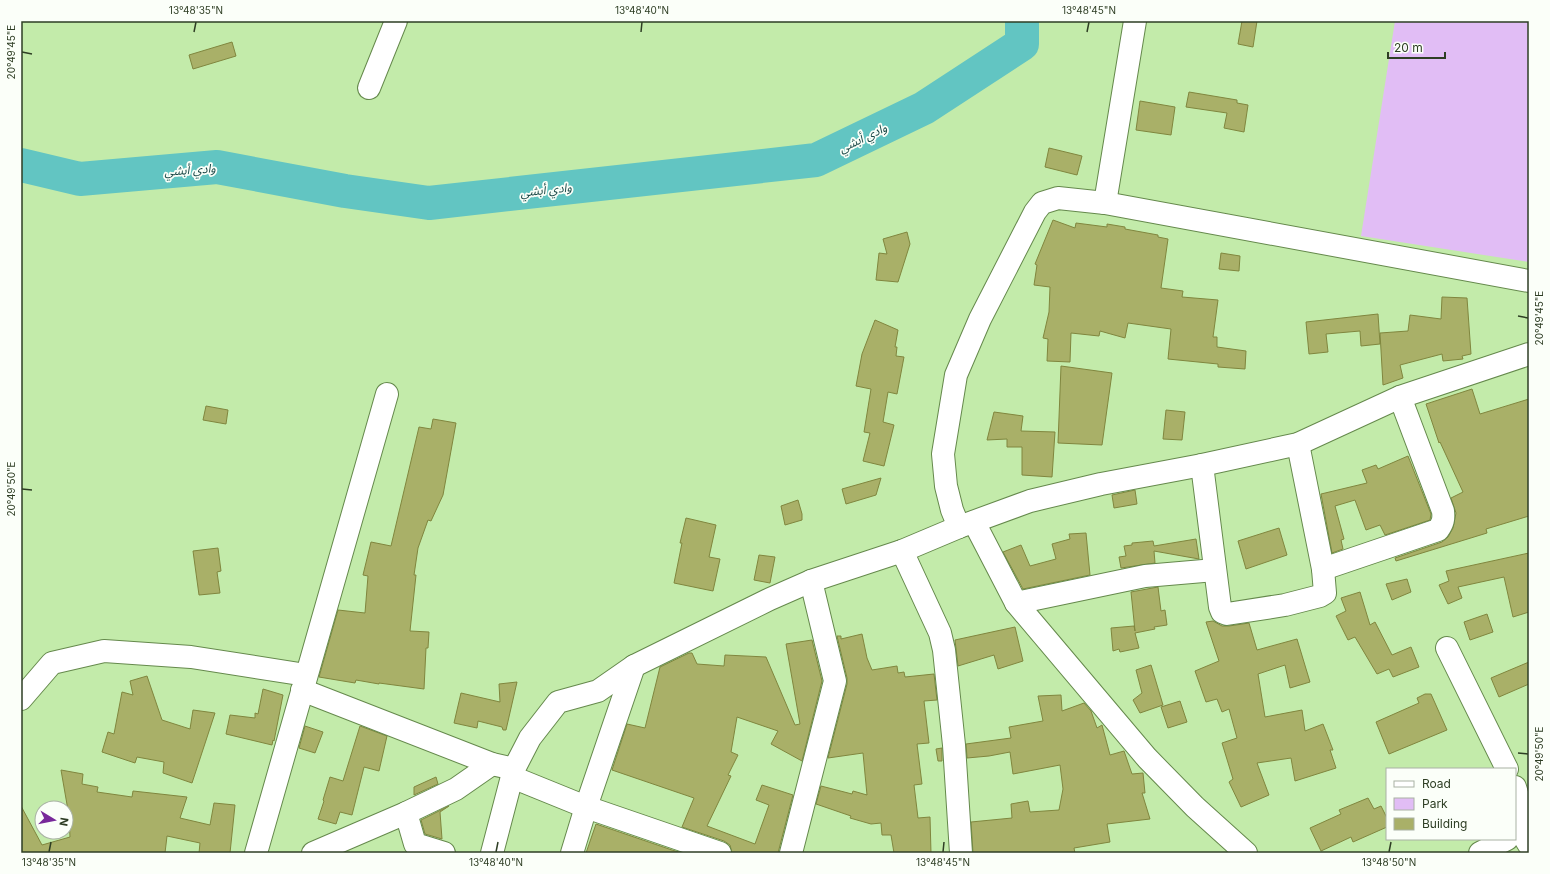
<svg xmlns="http://www.w3.org/2000/svg" width="1550" height="874" viewBox="0 0 1550 874" font-family="Inter,'Noto Sans Arabic',sans-serif">
<rect width="100%" height="100%" fill="#c3ebaa"/>
<polygon fill="#e1bdf5" points="1395,21 1529,21 1529,262 1361,236"/>
<g fill="none" stroke-linecap="round" stroke-linejoin="round">
<polyline stroke="#62c5c2" stroke-width="34" points="21,165 80,179 217,167 345,191 429,203 816,160 924,108 1022,44 1022,21"/>
</g>
<g fill="#a9b068" stroke="#80863e">
<polygon points="1242,21 1257,21 1253,47 1238,44"/>
<polygon points="232,42 236,56 193,69 189,55"/>
<polygon points="1189,92 1237,100 1237,103 1248,105 1244,132 1224,128 1227,113 1186,107"/>
<polygon points="1140,101 1175,107 1171,135 1136,130"/>
<polygon points="1049,148 1082,156 1077,175 1045,167"/>
<polygon points="1053,220 1075,228 1076,223 1107,227 1107,224 1125,227 1125,229 1158,235 1158,237 1168,239 1161,288 1183,291 1182,297 1218,300 1213,337 1217,337 1217,347 1246,351 1245,369 1218,367 1218,364 1168,359 1171,329 1128,323 1125,338 1100,331 1099,336 1071,333 1070,362 1047,361 1048,339 1043,338 1049,312 1050,287 1034,285 1037,265 1035,264"/>
<polygon points="907,232 910,244 898,282 876,280 879,253 887,254 883,239"/>
<polygon points="1221,253 1240,256 1239,271 1219,269"/>
<polygon points="1442,297 1467,298 1471,354 1462,356 1463,359 1443,361 1442,354 1400,365 1403,378 1383,385 1380,333 1408,331 1410,315 1441,319"/>
<polygon points="1378,314 1380,344 1361,346 1360,331 1326,334 1328,352 1309,354 1306,322"/>
<polygon points="875,320 898,330 895,347 897,347 896,356 904,357 897,394 888,392 883,422 894,425 884,466 863,461 870,433 864,432 871,389 856,386 862,354"/>
<polygon points="1061,366 1112,373 1102,445 1058,443"/>
<polygon points="1472,389 1480,414 1529,399 1529,516 1486,529 1487,533 1396,561 1395,558 1442,542 1448,537 1453,528 1456,513 1451,498 1463,492 1440,442 1439,443 1426,404"/>
<polygon points="206,406 228,410 226,424 203,420"/>
<polygon points="1166,410 1185,412 1182,440 1163,439"/>
<polygon points="994,412 1023,416 1021,431 1055,432 1052,477 1022,475 1022,447 1007,447 1007,439 987,440"/>
<polygon points="433,419 456,423 443,495 431,521 428,520 418,548 414,575 416,575 410,631 429,632 428,648 426,648 424,689 379,683 379,684 356,680 355,683 319,677 338,610 365,613 368,576 363,575 371,542 391,546 419,427 431,429"/>
<polygon points="1408,456 1431,514 1430,520 1385,535 1380,525 1366,530 1355,500 1335,506 1344,539 1341,540 1343,549 1332,553 1321,494 1367,483 1362,470 1376,465 1378,469"/>
<polygon points="881,478 876,495 846,504 842,489"/>
<polygon points="1135,490 1137,504 1114,508 1112,495"/>
<polygon points="798,500 802,514 802,520 785,525 781,506"/>
<polygon points="686,518 716,525 709,557 720,559 713,591 674,583 682,543 680,543"/>
<polygon points="1279,528 1287,555 1246,569 1238,541"/>
<polygon points="1086,533 1090,575 1023,589 1003,552 1021,545 1030,566 1056,559 1052,544 1070,539 1069,534"/>
<polygon points="1196,539 1199,559 1154,551 1155,563 1121,568 1119,557 1126,556 1124,546 1132,545 1132,543 1153,541 1154,546"/>
<polygon points="218,548 221,571 217,572 220,593 199,595 193,551"/>
<polygon points="1529,553 1529,612 1513,617 1504,577 1458,587 1462,598 1448,604 1439,585 1449,581 1446,571"/>
<polygon points="759,555 775,557 770,583 754,580"/>
<polygon points="1407,579 1411,592 1392,600 1386,584"/>
<polygon points="1158,587 1161,611 1165,610 1167,625 1154,627 1155,629 1135,633 1139,648 1120,652 1119,649 1113,651 1111,628 1134,626 1135,631 1131,592"/>
<polygon points="1360,592 1370,625 1375,622 1392,655 1411,647 1419,667 1393,677 1389,669 1377,674 1355,637 1348,640 1336,616 1346,611 1341,598"/>
<polygon points="1487,614 1493,632 1470,640 1464,622"/>
<polygon points="1213,621 1222,626 1229,626 1249,623 1257,650 1297,639 1310,682 1290,688 1285,665 1258,674 1265,717 1302,710 1305,731 1323,724 1333,750 1330,750 1336,768 1295,781 1291,758 1257,763 1269,795 1241,807 1229,782 1233,779 1222,743 1237,738 1229,709 1222,712 1217,699 1206,702 1195,671 1219,661 1206,622"/>
<polygon points="1015,627 1023,661 998,669 994,655 958,666 955,640"/>
<polygon points="862,634 867,658 872,670 897,666 898,673 904,672 905,677 934,674 937,700 924,701 929,743 917,744 922,784 914,785 918,818 930,817 931,853 894,853 891,835 882,835 881,823 871,824 850,818 851,816 816,804 821,786 852,794 853,791 867,795 863,753 828,758 847,684 847,678 837,636 841,636 841,639"/>
<polygon points="812,640 822,681 802,761 771,744 778,731 737,717 731,752 738,755 728,775 731,776 707,826 755,844 769,805 756,800 762,785 793,795 778,853 732,853 730,845 724,841 682,827 694,798 612,770 627,724 645,728 660,667 689,653 692,653 697,664 724,666 725,655 766,657 795,725 800,724 786,644"/>
<polygon points="1529,662 1529,684 1499,697 1491,678"/>
<polygon points="1151,665 1163,705 1140,713 1133,700 1142,693 1136,670"/>
<polygon points="147,676 162,720 190,729 193,710 215,713 192,783 163,773 164,762 137,757 135,763 102,752 108,732 114,734 122,692 133,695 130,681"/>
<polygon points="517,682 506,730 503,730 502,727 478,721 477,728 454,723 461,693 500,702 499,684"/>
<polygon points="263,689 283,695 274,741 273,740 272,745 226,734 230,715 255,718 255,713 258,714"/>
<polygon points="1425,694 1431,694 1447,730 1389,754 1376,722 1419,703 1417,698"/>
<polygon points="1061,695 1062,711 1084,703 1091,711 1097,728 1102,725 1110,755 1124,751 1132,774 1143,773 1145,793 1142,793 1150,819 1107,824 1110,842 1074,848 1075,853 973,853 971,822 1012,818 1011,804 1028,801 1030,812 1059,810 1063,789 1060,765 1013,774 1010,752 989,756 967,758 966,744 1011,738 1009,727 1043,721 1038,696"/>
<polygon points="1180,701 1187,722 1168,728 1161,707"/>
<polygon points="305,726 323,732 315,753 299,748"/>
<polygon points="360,726 387,736 379,771 364,767 352,815 340,812 336,824 318,819 324,801 323,800 330,777 343,781"/>
<polygon points="942,748 942,761 938,761 936,749"/>
<polygon points="61,770 83,774 82,784 98,787 97,792 132,797 133,791 187,797 180,818 210,825 214,803 235,805 230,853 199,853 200,843 167,836 165,853 21,853 21,806 42,845 70,837 69,816"/>
<polygon points="436,777 438,784 414,795 414,787"/>
<polygon points="1368,798 1374,809 1381,806 1387,818 1387,827 1353,842 1351,837 1321,851 1310,828 1341,814 1339,810"/>
<polygon points="449,806 440,812 442,839 425,834 421,820"/>
<polygon points="596,824 672,850 682,853 586,853"/>
</g>
<g fill="none" stroke-linecap="round" stroke-linejoin="round">
<defs>
<g id="minor">
<polyline points="369,88 396,21"/>
<polyline points="1105,203 1135,21"/>
<polyline points="1202,465 1220,607 1222,612 1227,614 1285,605 1320,596 1325,593 1323,569 1298,444"/>
<polyline points="974,522 1016,603 1147,758 1195,807 1246,853"/>
<polyline points="959,527 952,510 946,486 943,454 956,375 980,319 1035,212 1042,203 1058,198 1105,203 1529,281"/>
<polyline points="902,551 940,633 944,650 954,745 961,853"/>
<path d="M1323 569 1438 530C1443 523 1444 519 1443 511L1400 397"/>
<polyline points="1016,603 1145,576 1215,570"/>
<polyline points="1447,648 1507,769"/>
<polyline points="302,690 492,764 514,769"/>
<polyline points="21,699 52,663 104,651 191,657 306,675"/>
<polyline points="512,777 586,807 720,853"/>
<polyline points="1515,787 1520,803 1521,832 1529,845"/>
<polyline points="406,813 415,844 444,853"/>
<polyline points="256,853 387,394"/>
<polyline points="313,853 406,813 456,789 492,764"/>
<polyline points="492,853 514,769 530,738 558,702 598,691 634,666 770,599 811,581 902,551 959,527 1030,501 1101,484 1202,465 1298,444 1400,397 1529,354"/>
<polyline points="572,853 586,807 634,666"/>
<polyline points="791,853 835,681 811,581"/>
<polyline points="1480,853 1507,839"/>
</g>
</defs>
<use href="#minor" stroke="#65894c" stroke-width="24"/>
<use href="#minor" stroke="#fff" stroke-width="22"/>
</g>
<path fill="none" stroke="#2e3e24" stroke-width="1.5" d="M194 32 196 22M641 32 642 22M1087 32 1089 22M22 52 32 54M1518 316 1528 318M22 489 32 490M1518 753 1528 754M49 852 51 842M496 852 498 842M943 852 944 842M1389 852 1391 842"/>
<g text-anchor="middle" stroke-width="3.5" stroke-linejoin="round" paint-order="stroke">
<g font-size="12" font-style="italic" fill="#194746" stroke="#fbfff9">
<text transform="translate(863 138) rotate(-26)" y="4">وادي أبشي</text>
<text transform="translate(190 170) rotate(-4)" y="4">وادي أبشي</text>
<text transform="translate(546 190) rotate(-6)" y="4">وادي أبشي</text>
</g>
</g>
<rect width="1550" height="874" fill="none" stroke="#fbfff9" stroke-width="44"/>
<rect x="1386" y="768" width="130" height="72" fill="#fbfff9" stroke="#a9b2a4"/>
<rect x="1394" y="781" width="20" height="6" fill="#ffffff" stroke="#a9b2a4"/>
<text x="1422" y="788" font-size="12" fill="#2e3e24">Road</text>
<rect x="1394" y="798" width="20" height="12" fill="#e1bdf5" stroke="#a9b2a4"/>
<text x="1422" y="808" font-size="12" fill="#2e3e24">Park</text>
<rect x="1394" y="818" width="20" height="12" fill="#a9b068" stroke="#a9b2a4"/>
<text x="1422" y="828" font-size="12" fill="#2e3e24">Building</text>
<g transform="translate(54 820) rotate(100)"><circle r="19" fill="#fbfff9" stroke="#a9b2a4"/>
<path d="M0-3L7 15L0 10L-7 15Z" fill="#78299a"/>
<text y="-6" font-size="11" font-weight="bold" text-anchor="middle" fill="#2e3e24">N</text>
</g>
<path d="M1388 52v6h57v-6" fill="none" stroke="#2e3e24" stroke-width="2"/>
<text x="1394" y="52" font-size="12" fill="#2e3e24" stroke="#fbfff9" stroke-width="3" paint-order="stroke">20 m</text>
<rect x="22" y="22" width="1506" height="830" fill="none" stroke="#2e3e24" stroke-width="1.5"/>
<g font-size="10" text-anchor="middle" fill="#2e3e24">
<text x="196" y="14">13°48'35"N</text>
<text x="642" y="14">13°48'40"N</text>
<text x="1089" y="14">13°48'45"N</text>
<text transform="translate(11 52) rotate(-90)" y="4">20°49'45"E</text>
<text transform="translate(1539 318) rotate(-90)" y="4">20°49'45"E</text>
<text transform="translate(11 489) rotate(-90)" y="4">20°49'50"E</text>
<text transform="translate(1539 754) rotate(-90)" y="4">20°49'50"E</text>
<text x="49" y="866">13°48'35"N</text>
<text x="496" y="866">13°48'40"N</text>
<text x="943" y="866">13°48'45"N</text>
<text x="1389" y="866">13°48'50"N</text>
</g>
</svg>
